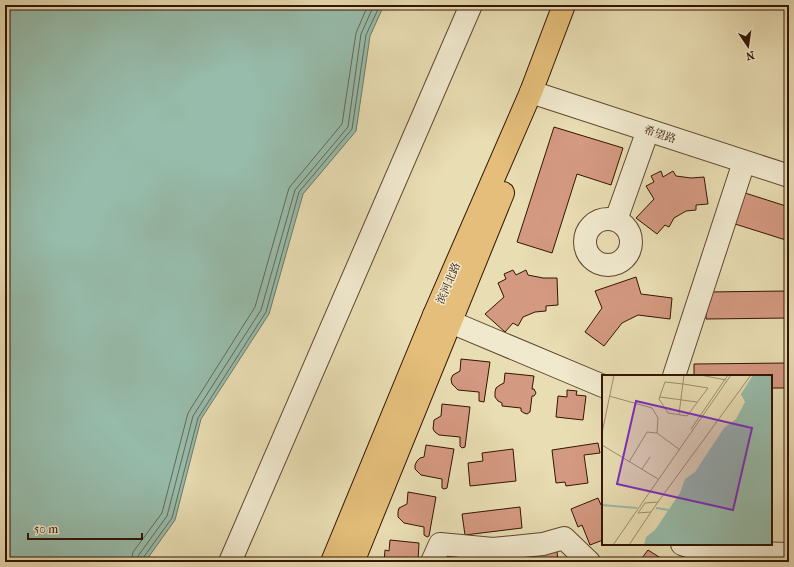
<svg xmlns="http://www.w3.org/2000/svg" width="794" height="567" viewBox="0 0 794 567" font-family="'IM FELL French Canon','Noto Serif SC',serif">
<rect width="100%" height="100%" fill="#e9ddb3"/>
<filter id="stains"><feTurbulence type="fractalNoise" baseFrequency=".005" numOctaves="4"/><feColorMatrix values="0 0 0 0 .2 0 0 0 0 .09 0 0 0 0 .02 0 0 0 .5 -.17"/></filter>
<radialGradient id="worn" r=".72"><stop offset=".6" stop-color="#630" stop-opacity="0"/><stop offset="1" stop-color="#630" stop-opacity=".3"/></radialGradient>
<polygon fill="#97bcab" stroke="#6f7968" points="5,5 384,5 370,36 356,131 303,194 269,314 201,419 175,520 145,562 5,562"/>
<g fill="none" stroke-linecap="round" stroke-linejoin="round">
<g stroke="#656857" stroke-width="1">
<polyline points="131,562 133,552 162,513 188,413 255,307 289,188 342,124 356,33 368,5"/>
<polyline points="137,562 138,556 167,516 193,416 261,310 295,190 348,127 361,34 374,5"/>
<polyline points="142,562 143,558 172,518 198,418 266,312 299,192 352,129 366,35 380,5"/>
</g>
</g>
<g fill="#d49981" stroke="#331503">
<polygon points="554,127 623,148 611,185 577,174 552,253 517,242"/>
<polygon points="661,171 663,177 673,171 676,176 691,178 704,177 708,204 696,205 696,210 686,211 674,218 669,227 665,225 657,234 636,218 654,199 646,186 654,182 651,176"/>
<polygon points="745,193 789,207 789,241 735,224"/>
<polygon points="513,270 516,275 526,270 528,275 543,278 557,278 558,305 546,306 546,311 535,312 523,317 518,326 513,323 505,332 485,314 504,297 498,283 506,279 504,274"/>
<polygon points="636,277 641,294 672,298 670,319 638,315 622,323 604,346 585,332 602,308 595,291"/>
<polygon points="789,291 789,318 706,319 706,292"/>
<polygon points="461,359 490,362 484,402 479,401 479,392 458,390 452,384 451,379 453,375 460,371"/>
<polygon points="789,363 789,388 771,388 771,376 694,376 694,364"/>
<polygon points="505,373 534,376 532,389 534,389 536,393 534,396 532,396 530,412 527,414 524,413 521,411 521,408 502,406 502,403 498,401 495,397 495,392 496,388 500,385 504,383"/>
<polygon points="567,390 577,391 576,395 586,396 583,420 556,417 558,396 567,397"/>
<polygon points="442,404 470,407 465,447 462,448 460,446 460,437 439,435 435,432 433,429 434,420 441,416"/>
<polygon points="598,443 600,453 584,455 588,483 566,486 565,482 556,483 552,450"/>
<polygon points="426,445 454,449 447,488 444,489 442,488 442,479 421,475 415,469 415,465 417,461 420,458 424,457"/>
<polygon points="513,449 516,481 470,486 468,463 483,461 482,453"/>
<polygon points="408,492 436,497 429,536 427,537 424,535 424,527 404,523 398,517 398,512 399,508 407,504"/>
<polygon points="598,498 601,505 603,504 603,540 590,545 582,525 578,527 571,509"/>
<polygon points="520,507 522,528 465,535 462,514"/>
<polygon points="390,540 419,543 418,561 411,560 411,562 384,562 385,550 389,551"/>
<polygon points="648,550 667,562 639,562"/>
<polygon points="557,551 558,562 506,562 505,556"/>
</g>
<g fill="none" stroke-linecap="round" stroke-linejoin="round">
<defs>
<g id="minor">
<polyline points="531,92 789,176"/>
<circle cx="608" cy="242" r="23"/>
<polyline points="616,220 648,130"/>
<polyline points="434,315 603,386"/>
<polyline points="674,376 744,162"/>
<polyline points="682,544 706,552 789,554"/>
<polyline points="230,562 471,5"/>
<polyline points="432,562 440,544 493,549 543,544 564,538 589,562"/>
</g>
<g id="major">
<polyline points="332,562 434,315 531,92 564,5"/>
<polyline points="353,562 503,193"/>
</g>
</defs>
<use href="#minor" stroke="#60472f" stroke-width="24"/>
<use href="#major" stroke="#331503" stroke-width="24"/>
<use href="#minor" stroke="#f1e9ce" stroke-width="22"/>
<use href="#major" stroke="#e4be7a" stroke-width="22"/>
</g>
<g text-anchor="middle" stroke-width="3" stroke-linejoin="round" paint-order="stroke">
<g font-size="11" fill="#331503" stroke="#f1e9ce">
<text transform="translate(660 134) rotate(18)" y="4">希望路</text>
<text transform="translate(448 283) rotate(-67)" y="4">滨河北路</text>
</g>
</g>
<g transform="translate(602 375)">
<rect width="170" height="170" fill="#e9ddb3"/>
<path d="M151 0H170V170H42L44 162 53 155 78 118 83 104 93 97 122 53 134 44 143 27 139 19Z" fill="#97bcab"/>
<path fill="none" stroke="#97bcab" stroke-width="2" d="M0 130 35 133M54 133 67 135"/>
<path fill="none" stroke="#a08d6d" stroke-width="1" d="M98 0 124 5M63 7 81 9 106 13 85 41 66 38 57 24ZM7 21 50 33 56 43 55 58M58 22 95 27M77 39 82 0M89 54 126 0M0 58 12 0M0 70 56 104M27 87 45 57 55 58 78 75M40 94 48 82M49 137 56 127M36 138 43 128 56 127 149 0M11 170 129 0M27 170 49 137 36 138"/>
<path fill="#7b2cbf" fill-opacity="0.15" stroke="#7b2cbf" stroke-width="2" d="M34 26 150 53 131 135 15 109Z"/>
<rect width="170" height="170" fill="none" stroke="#331503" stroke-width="2"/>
</g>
<rect width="794" height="567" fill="none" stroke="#e9ddb3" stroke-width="20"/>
<rect x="6" y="6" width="782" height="555" fill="none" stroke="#331503" stroke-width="2"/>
<rect x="10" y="10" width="774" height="547" fill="none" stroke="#331503"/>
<g transform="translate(748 46) rotate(167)" stroke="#f1e9ce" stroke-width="3" paint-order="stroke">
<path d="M0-3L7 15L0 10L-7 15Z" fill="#331503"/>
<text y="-6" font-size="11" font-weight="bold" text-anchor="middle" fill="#331503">N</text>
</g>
<path d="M28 533v6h114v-6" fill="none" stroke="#331503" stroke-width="2"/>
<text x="34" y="533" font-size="12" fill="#331503" stroke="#f1e9ce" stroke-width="3" paint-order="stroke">50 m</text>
<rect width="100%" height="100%" filter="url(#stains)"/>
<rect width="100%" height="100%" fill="url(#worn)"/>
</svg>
